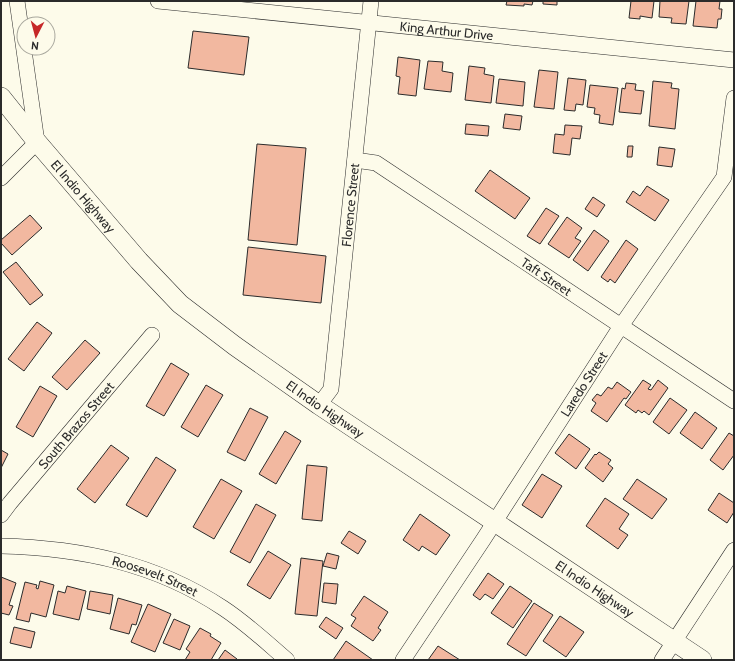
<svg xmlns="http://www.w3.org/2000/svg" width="735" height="661" viewBox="0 0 735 661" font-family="Cabin,sans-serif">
<rect width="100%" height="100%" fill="#fdfbea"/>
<g fill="#f2b8a0" stroke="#2b2b2b">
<polygon points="507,1 533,1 532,5 524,4 524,6 506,5"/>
<polygon points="543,1 557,1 557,5 543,4"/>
<polygon points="631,1 654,1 652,18 640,16 640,19 629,18"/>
<polygon points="660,1 689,1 686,24 671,23 672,18 659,17"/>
<polygon points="696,1 720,1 719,9 722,9 721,19 718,19 717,28 693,26"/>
<polygon points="193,31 249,37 244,75 188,68"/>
<polygon points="398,57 420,60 416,96 398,94 400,77 396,76"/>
<polygon points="428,61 443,62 442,71 453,73 451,92 424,89"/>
<polygon points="469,66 485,68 484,74 494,76 491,103 465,100"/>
<polygon points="539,70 558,72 554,109 534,107"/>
<polygon points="568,78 586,80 583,105 576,104 575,111 564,110"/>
<polygon points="499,79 525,82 523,106 496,103"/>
<polygon points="653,81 672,83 671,88 679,89 675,129 649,126"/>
<polygon points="626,83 636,84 635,90 644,91 641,114 619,112 622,88 625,89"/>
<polygon points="590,85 618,88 613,125 599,123 600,115 594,114 595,108 587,107"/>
<polygon points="505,114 522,116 520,130 503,128"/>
<polygon points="466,124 489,126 488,136 465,134"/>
<polygon points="565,125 582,126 580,139 572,138 570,155 553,153 555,134 564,135"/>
<polygon points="257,144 306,148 297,245 248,240"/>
<polygon points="628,146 633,146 632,157 627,157"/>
<polygon points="659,147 675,149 672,167 657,165"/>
<polygon points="490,170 530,198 515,219 475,191"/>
<polygon points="647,186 669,200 655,221 626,202 633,191 640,196"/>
<polygon points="593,197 605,205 597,217 585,209"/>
<polygon points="546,208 559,216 540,244 527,236"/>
<polygon points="30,215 42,228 12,255 1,243 1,240"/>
<polygon points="567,217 582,228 575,238 581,241 569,258 548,244"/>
<polygon points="594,230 609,241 588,271 573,260"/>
<polygon points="626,240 638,249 615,283 610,279 608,282 601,277"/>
<polygon points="248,247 326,256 321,303 243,295"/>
<polygon points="16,262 43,295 30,305 3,272"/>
<polygon points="37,322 52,333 24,371 8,359"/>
<polygon points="85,340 100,353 67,390 52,377"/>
<polygon points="171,363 189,374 164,416 146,406"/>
<polygon points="643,380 651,385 648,389 651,390 658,380 668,388 649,415 644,411 642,413 638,410 636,413 625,405"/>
<polygon points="617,382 631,392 626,399 624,398 607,422 591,411 596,403 592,400 597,394 601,396 608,387 612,389"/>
<polygon points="206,385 223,395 198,437 181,427"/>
<polygon points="40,386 57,396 33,437 16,427"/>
<polygon points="670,398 687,410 669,434 653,422"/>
<polygon points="250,408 268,417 245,461 227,452"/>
<polygon points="695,412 717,428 702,449 680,433"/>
<polygon points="285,431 301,441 276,484 259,474"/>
<polygon points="729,433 734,436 734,455 723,470 710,460"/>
<polygon points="569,434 590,449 576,469 555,453"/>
<polygon points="111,445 129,458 95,503 77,489"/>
<polygon points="1,450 8,454 1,468"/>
<polygon points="599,452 611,460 608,464 613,468 603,482 585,468 595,454 596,455"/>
<polygon points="156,457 176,470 147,517 126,505"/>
<polygon points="307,465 327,467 322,521 302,519"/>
<polygon points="542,474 562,486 542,518 522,505"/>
<polygon points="221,479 242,491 214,539 193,527"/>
<polygon points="637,479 667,499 652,519 623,499"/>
<polygon points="719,493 734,503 734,512 727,523 708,510"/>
<polygon points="605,498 629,514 619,529 628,535 618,549 586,526"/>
<polygon points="256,504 276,515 250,563 230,552"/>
<polygon points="420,514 450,535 436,555 422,546 419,551 403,540"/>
<polygon points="349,531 366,541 358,554 341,543"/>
<polygon points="268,551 291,565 270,599 247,585"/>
<polygon points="327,553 339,556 336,569 323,566"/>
<polygon points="301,558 323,561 317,616 295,614"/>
<polygon points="488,573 504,584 493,599 485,594 480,600 473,595"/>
<polygon points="1,577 16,583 9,605 13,606 9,615 1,613"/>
<polygon points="40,581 54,585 46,617 31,613 29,622 16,619 25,582 37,585 36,588 38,589"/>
<polygon points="324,583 338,584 336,604 322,602"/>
<polygon points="67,586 86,591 79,620 53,614 58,591 65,593"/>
<polygon points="510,586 532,601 513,628 491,613"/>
<polygon points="90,591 113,595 110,614 87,609"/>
<polygon points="364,596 388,612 378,628 381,630 373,641 351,626 356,618 351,615"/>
<polygon points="118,598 142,605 136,625 132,624 129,634 110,629"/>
<polygon points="534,603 553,615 526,656 507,644"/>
<polygon points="148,604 171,614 155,652 131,642"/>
<polygon points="560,616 584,632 566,657 543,641"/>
<polygon points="326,617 343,628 336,639 319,627"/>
<polygon points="174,619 190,626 180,650 163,643"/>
<polygon points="14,627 35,632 31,648 10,643"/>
<polygon points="200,628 211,634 210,636 221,643 211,660 185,660 190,652 186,649"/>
<polygon points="346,641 373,660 333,660"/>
<polygon points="438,646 460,660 428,660"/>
<polygon points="225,650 237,659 236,660 218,660"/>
</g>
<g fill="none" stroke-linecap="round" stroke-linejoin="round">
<defs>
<g id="minor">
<path id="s1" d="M158 1 734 60"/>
<path id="s2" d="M355 160 376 163 734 401"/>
<polyline points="1,178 37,142 17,1"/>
<path id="s3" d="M319 405 331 389 371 1"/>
<path id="s4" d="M1 515 10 503 152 335"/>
<path id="s5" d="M1 546C81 548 155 563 223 608 246 623 266 642 287 660"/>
<path id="s6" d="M403 660 483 540 621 326 724 177 734 98"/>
<polyline points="662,660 734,550"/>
</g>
<g id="major">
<path id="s7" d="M1 97 37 142 139 261 180 304 235 346 319 405 702 660"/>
</g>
</defs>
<use href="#minor" stroke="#2b2b2b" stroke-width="16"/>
<use href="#major" stroke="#2b2b2b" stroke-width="20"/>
<use href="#minor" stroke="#fdfbea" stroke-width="15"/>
<use href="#major" stroke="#fdfbea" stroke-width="19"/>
</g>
<g text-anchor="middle" stroke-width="3" stroke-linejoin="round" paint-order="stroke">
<g font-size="13" fill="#2b2b2b" stroke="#fdfbea">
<text dy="5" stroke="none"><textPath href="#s1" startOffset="290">King Arthur Drive</textPath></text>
<text dy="5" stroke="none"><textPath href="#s7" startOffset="129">El Indio Highway</textPath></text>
<text dy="5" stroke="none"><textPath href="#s3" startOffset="205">Florence Street</textPath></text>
<text dy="5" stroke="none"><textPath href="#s2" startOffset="226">Taft Street</textPath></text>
<text dy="5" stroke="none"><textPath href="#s6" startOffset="330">Laredo Street</textPath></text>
<text dy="5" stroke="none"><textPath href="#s7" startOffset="453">El Indio Highway</textPath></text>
<text dy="5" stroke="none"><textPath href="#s4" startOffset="117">South Brazos Street</textPath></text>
<text dy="5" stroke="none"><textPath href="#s5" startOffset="158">Roosevelt Street</textPath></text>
<text dy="5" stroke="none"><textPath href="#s7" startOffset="777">El Indio Highway</textPath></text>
</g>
</g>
<rect width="735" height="661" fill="none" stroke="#2b2b2b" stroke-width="4"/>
<g transform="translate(36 36) rotate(186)"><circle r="19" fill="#fdfbea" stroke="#a9a89e"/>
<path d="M0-3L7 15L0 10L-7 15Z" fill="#c62828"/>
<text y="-6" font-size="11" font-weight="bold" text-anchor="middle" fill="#2b2b2b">N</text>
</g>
</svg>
